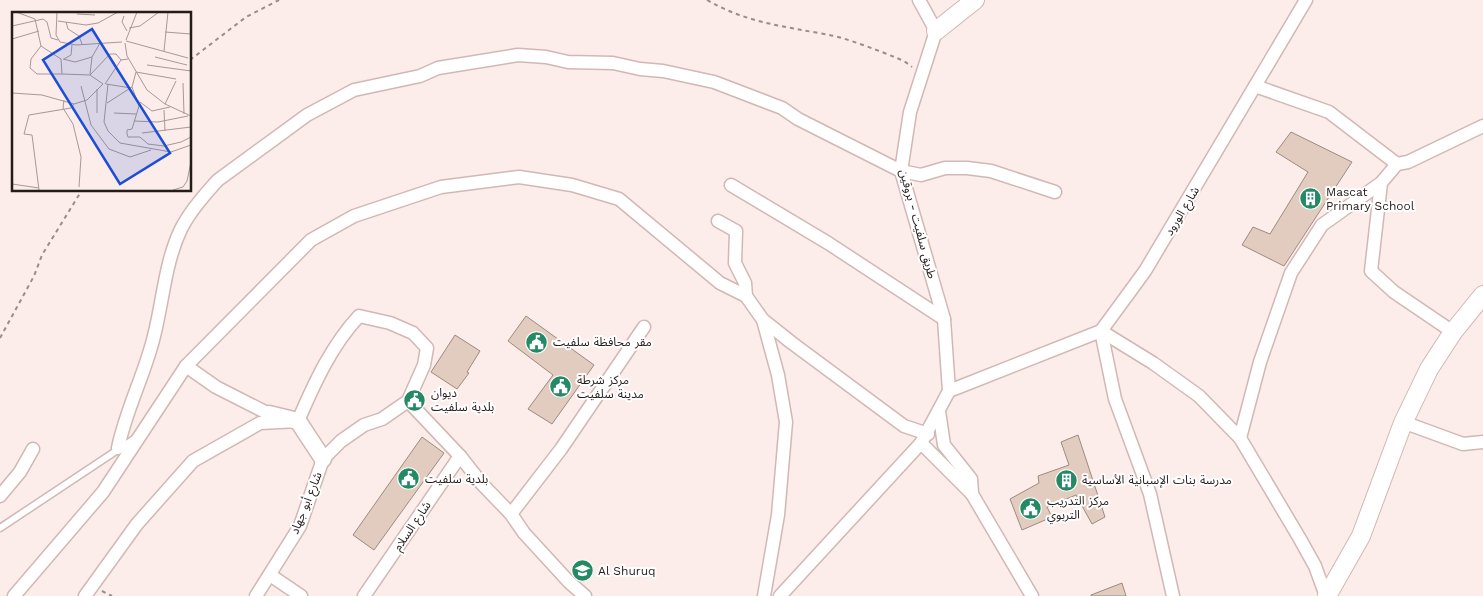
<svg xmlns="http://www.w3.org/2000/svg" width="1483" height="596" viewBox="0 0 1483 596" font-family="'Work Sans','Noto Sans Arabic',sans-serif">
<rect width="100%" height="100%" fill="#fcecea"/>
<g fill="#e1ccbf" stroke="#9e8b7e">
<polygon points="1291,132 1352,162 1284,266 1242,245 1253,227 1270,234 1308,172 1276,152"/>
<polygon points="526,316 594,365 552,424 528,409 553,375 508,341"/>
<polygon points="455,335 480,351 467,372 469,373 457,389 431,372"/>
<polygon points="1078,435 1105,517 1092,524 1076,495 1047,507 1052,517 1022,530 1010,499 1039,483 1038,476 1069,465 1061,442"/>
<polygon points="422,437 444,453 374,550 353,535"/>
<polygon points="1122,583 1126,596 1091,596 1091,595"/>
</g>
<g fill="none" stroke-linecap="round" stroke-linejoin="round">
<defs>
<polyline id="service" points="0,528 134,439"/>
<g id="minor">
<polyline points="919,0 936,31 910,112 901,171 944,319 949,391"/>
<polyline points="1255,86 1306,0"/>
<polyline points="731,185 828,243 944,319"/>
<polyline points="718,221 736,231 735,263 745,283 746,296"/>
<polyline points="763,320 778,375 786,422 778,515 764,596"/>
<polyline points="1101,331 1153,363 1199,396 1240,438 1300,539 1315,566 1326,596"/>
<polyline points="1101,331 1115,399 1150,494 1173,596"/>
<polyline points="1453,332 1394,292 1371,271 1381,183 1397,164 1408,162 1483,126"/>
<polyline points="186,366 216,387 269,414"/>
<polyline points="949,391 1101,331 1145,271 1255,86 1329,112 1397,164"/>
<polyline points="408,401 460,456 482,484 511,514 524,533 569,582 585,596"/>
<polyline points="939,411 944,445 971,479 972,494"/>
<polyline points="1411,425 1463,444 1483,442"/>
<polyline points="1240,438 1260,362 1291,273 1322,225 1381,183"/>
<polyline points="921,443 972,494 1032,596"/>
<path d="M118 448C126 409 145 374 154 336 163 301 165 262 181 229 190 211 205 194 218 180L307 115 354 90 420 76 438 68 518 55 546 57 568 62 613 63 640 69 663 71 714 82 782 108 798 119 901 171 921 175 945 168H967L991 171 1055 192"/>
<polyline points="0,496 20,472 33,449"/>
<polyline points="511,514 561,449 644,327"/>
<polyline points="270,575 301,596"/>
<polyline points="14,596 103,492 186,366 311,240 354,216 441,187 519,177 572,185 619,199 720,283 746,296 763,320 792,343 904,426 928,434"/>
<path d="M85 596 137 524 193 461 260 423 298 421C314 384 331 346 359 316L390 323 413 333 427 348 424 365 408 401 382 419 364 425 341 441 323 459 300 526 256 596"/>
<polyline points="364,596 460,456"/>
<polyline points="780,596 921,443 949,391"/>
</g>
<polyline id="tertiary" points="269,414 298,421 323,459"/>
<g id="secondary">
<polyline points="936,31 975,0"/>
<polyline points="1327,596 1361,536 1403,423 1429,369 1453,332 1483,295"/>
</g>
</defs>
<use href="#service" stroke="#d1b8b4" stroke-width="9"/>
<use href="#minor" stroke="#d1b8b4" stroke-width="15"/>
<use href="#tertiary" stroke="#d1b8b4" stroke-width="19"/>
<use href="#secondary" stroke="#d1b8b4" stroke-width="20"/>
<g stroke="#998c8a" stroke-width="2" stroke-dasharray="4 4" stroke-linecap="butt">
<path d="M707 0C745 22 781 26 824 34 843 37 863 45 882 52 893 57 903 59 912 67"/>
<polyline points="190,60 246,17 279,0"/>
<polyline points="0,338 34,276 42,255 82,190"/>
<polyline points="102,591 112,596"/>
</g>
<use href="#service" stroke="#fff" stroke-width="6"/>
<use href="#minor" stroke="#fff" stroke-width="12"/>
<use href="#tertiary" stroke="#fff" stroke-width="16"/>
<use href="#secondary" stroke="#fff" stroke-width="18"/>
</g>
<defs>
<symbol id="building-disc" viewBox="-11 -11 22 22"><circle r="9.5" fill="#248965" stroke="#fff"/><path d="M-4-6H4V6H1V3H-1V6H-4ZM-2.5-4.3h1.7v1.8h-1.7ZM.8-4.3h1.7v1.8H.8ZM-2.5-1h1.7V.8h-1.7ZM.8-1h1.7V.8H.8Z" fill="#fff"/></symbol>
<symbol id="civic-disc" viewBox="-11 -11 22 22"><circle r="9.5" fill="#248965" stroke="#fff"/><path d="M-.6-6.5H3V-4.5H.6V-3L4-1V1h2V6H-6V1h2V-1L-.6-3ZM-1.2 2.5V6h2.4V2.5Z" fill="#fff"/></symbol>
<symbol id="school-disc" viewBox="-11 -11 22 22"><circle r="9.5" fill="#248965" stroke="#fff"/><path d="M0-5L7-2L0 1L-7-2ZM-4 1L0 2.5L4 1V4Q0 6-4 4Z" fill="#fff"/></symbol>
</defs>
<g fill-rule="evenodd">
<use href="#building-disc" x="1298" y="186" width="25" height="25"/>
<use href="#civic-disc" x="524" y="330" width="25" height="25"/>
<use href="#civic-disc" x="548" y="374" width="25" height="25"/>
<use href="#civic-disc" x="402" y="388" width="25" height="25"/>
<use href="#civic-disc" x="396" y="466" width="25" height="25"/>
<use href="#building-disc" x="1054" y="468" width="25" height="25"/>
<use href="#civic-disc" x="1018" y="496" width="25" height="25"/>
<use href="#school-disc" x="570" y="558" width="25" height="25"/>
</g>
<g text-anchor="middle" stroke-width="4" stroke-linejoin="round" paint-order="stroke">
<g font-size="12" fill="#251c1a" stroke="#fff" text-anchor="start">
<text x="1326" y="196">Mascat<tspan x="1326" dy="14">Primary School</tspan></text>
<text x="553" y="346">مقر محافظة سلفيت</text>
<text x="577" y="384">مركز شرطة<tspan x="577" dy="14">مدينة سلفيت</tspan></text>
<text x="431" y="397">ديوان<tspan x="431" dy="14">بلدية سلفيت</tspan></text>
<text x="425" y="483">بلدية سلفيت</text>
<text x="1082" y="484">مدرسة بنات الإسبانية الأساسية</text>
<text x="1047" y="505">مركز التدريب<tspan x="1047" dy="14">التربوي</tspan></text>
<text x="598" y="575">Al Shuruq</text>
</g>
<g font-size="12" fill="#251c1a" stroke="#fff">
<text transform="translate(1182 211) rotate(-59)" y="4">شارع الورود</text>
<text transform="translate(918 224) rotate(75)" y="4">طريق سلفيت - بروقين</text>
<text transform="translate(306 503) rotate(-68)" y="4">شارع أبو جهاد</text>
<text transform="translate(412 526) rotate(-56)" y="4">شارع السلام</text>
</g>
</g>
<g transform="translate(12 12)">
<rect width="179" height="179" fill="#fcecea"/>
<path fill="none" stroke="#a69997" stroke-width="1" d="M4 0 23 7 29 34 49 47M45 0 44 23 48 30 64 33 110 30M65 2 83 3M112 4 110 10 115 19M46 9 74 13 86 11 106 0M54 10 56 17 67 24 70 32M0 14 31 7 35 10 39 26 46 28M117 16 128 14 147 0M153 20 179 22M0 27 27 19M114 28 125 0M114 29 176 46M113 31 115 44 135 78 153 92 179 104M29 34 19 47 18 56 25 62H50M152 39 156 0M143 45 175 53M49 47 50 62 78 63 91 72M51 47 63 50 80 45M52 47 59 43 60 33M135 53 179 59M78 62 80 45 88 31M78 63 98 42H104L109 48M164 67 124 60 120 75 127 94 120 117 115 118V122L116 125H128L136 132 152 134 169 130 179 125M171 71 172 102M93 72 109 48 116 47M94 72 119 76M96 72 92 110 96 119 108 131 159 140 179 133M69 74 79 113 97 137 118 145 139 138M0 81 30 83 62 92M52 88 51 96 61 112 69 145 67 175M128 90 140 99 158 95M95 91 120 75M153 92 164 69M152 98 153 119M85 101V77M102 101 124 102M122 109 146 110 176 104M130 121 179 115M0 172 27 176M27 178 20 123 12 122 17 103 59 96 62 92 75 88 91 72M161 178 171 175 175 169 179 150"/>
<path fill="#1d4ed8" fill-opacity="0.15" stroke="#1d4ed8" stroke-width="2.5" d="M80 17 158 141 108 172 31 48Z"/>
<rect width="179" height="179" fill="none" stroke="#251c1a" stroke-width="2.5"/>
</g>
</svg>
